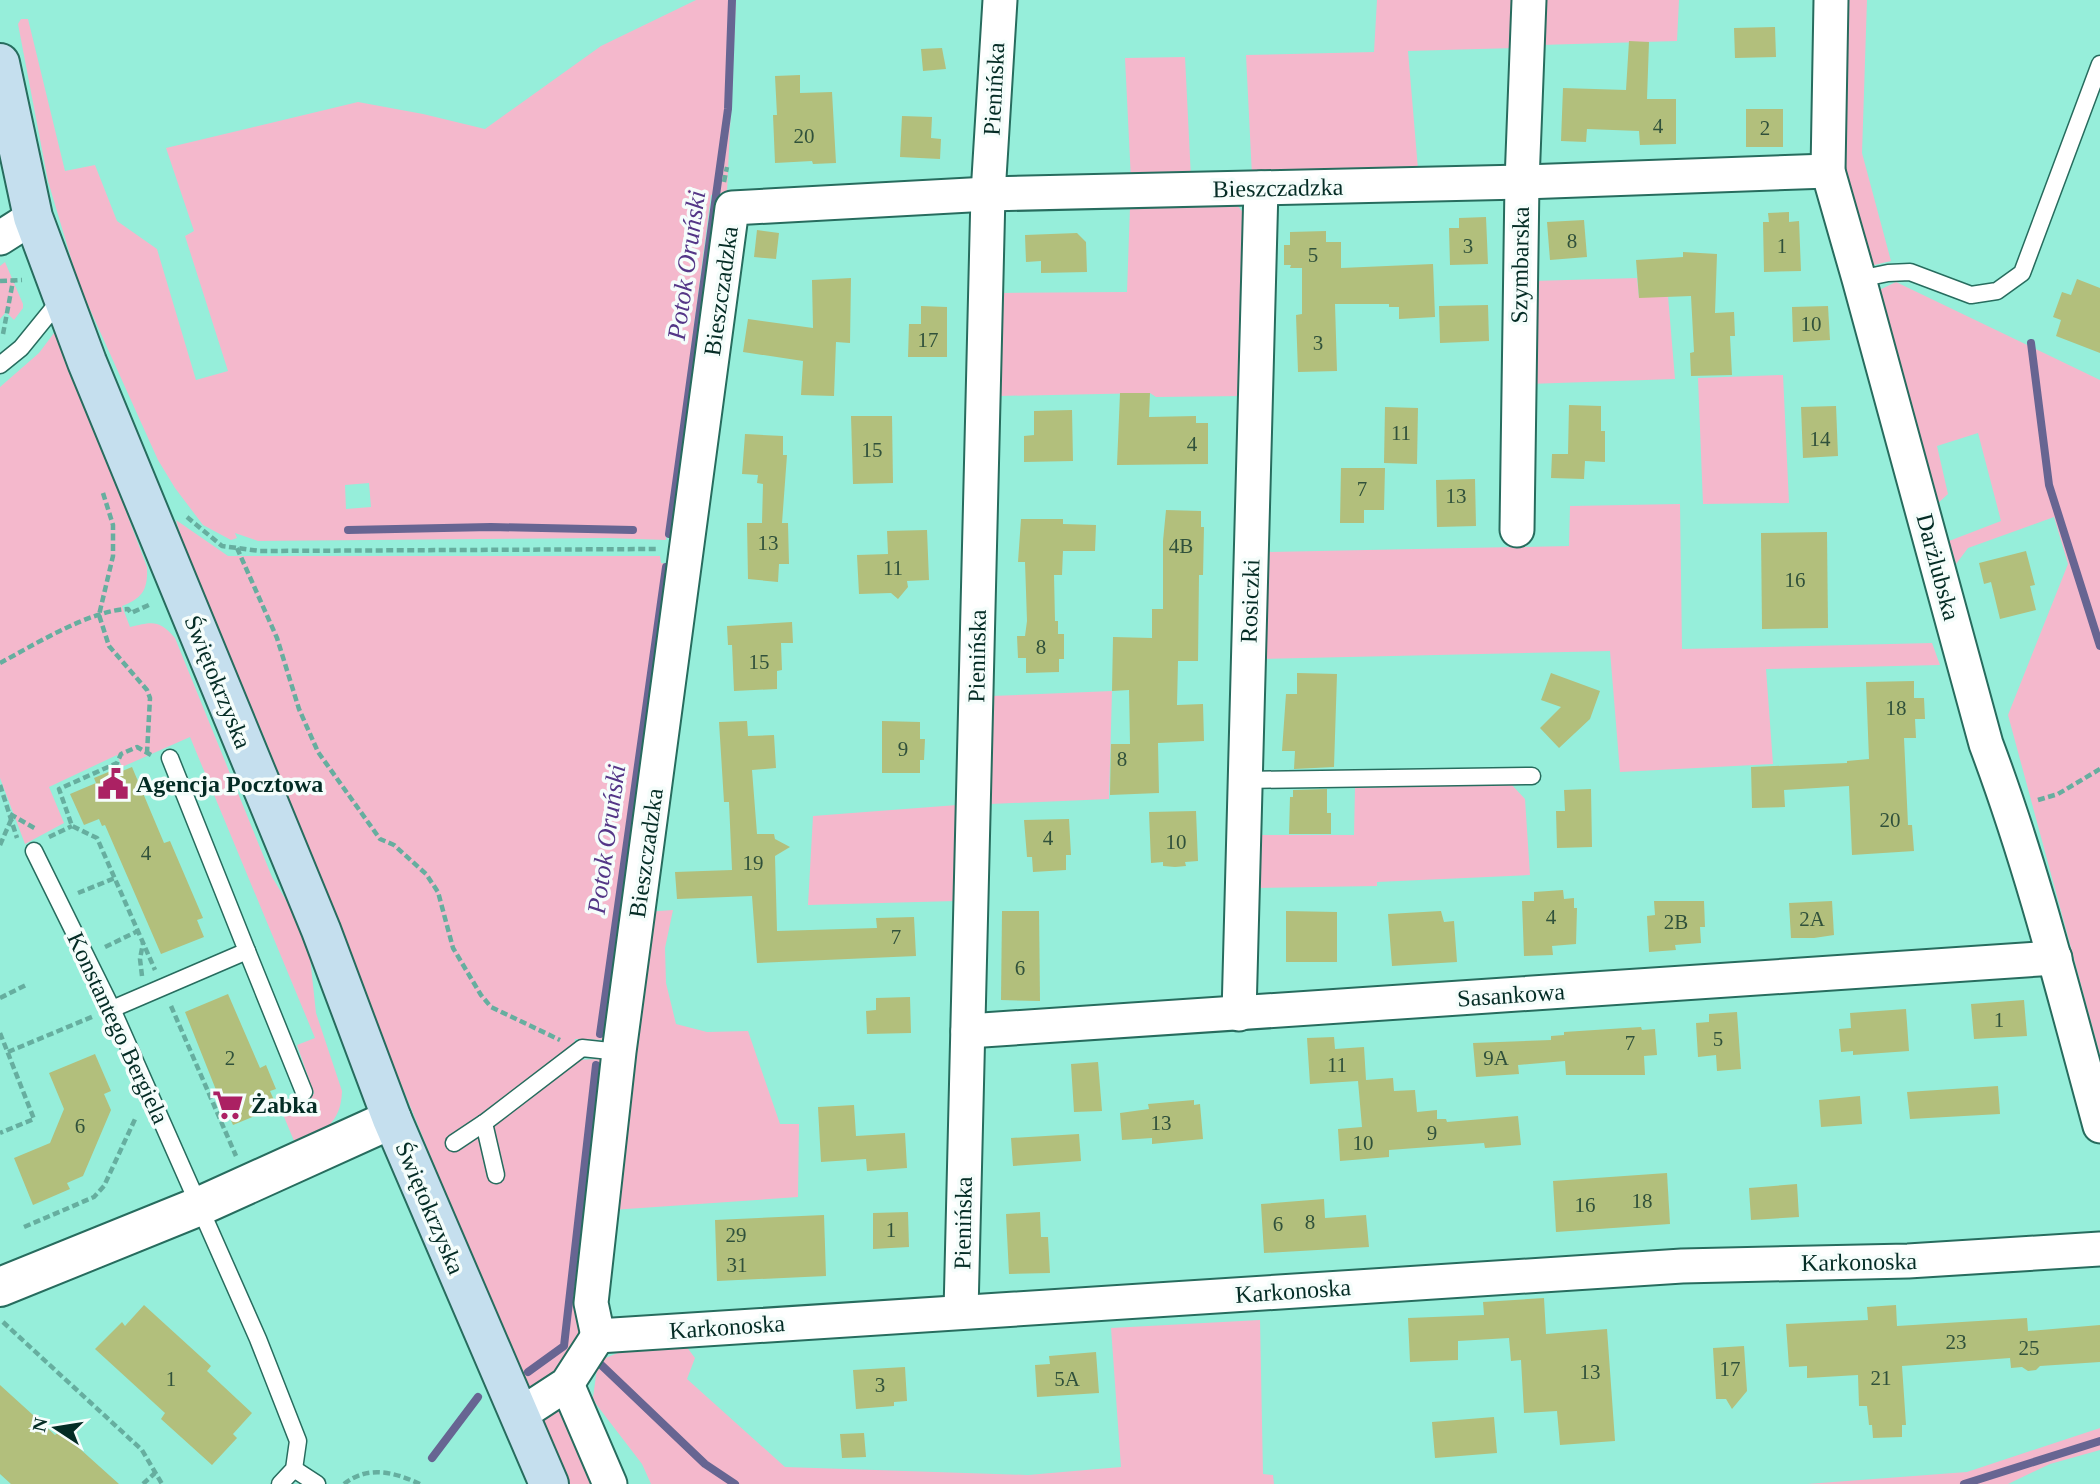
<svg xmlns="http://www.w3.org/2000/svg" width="2100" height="1484" viewBox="0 0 2100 1484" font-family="Georgia,serif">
<rect width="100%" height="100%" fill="#96eeda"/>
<g fill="#f4b8cc" fill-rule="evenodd">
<path d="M696 0H736L727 192 711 195 666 540 608 538 258 541 235 533 237 538 231 540 203 525 175 488 158 460 79 285 48 181 18 24 21 19H28L65 171 95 165 117 221 157 249 196 380 228 371 185 236 194 231 166 148 358 102 423 114 485 129 601 46ZM369 483 371 507 346 509 345 485Z"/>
<polygon points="1377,0 1517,0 1515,48 1408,51 1418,169 1252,176 1246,55 1374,52"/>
<polygon points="1542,0 1679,0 1677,41 1540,45"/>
<polygon points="1845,0 1867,0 1862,153 1891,261 1866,267 1842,179"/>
<polygon points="1185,57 1191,178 1131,180 1125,58"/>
<polygon points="1237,205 1250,221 1244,396 1156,397 1150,393 999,396 1000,293 1127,292 1130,207"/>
<polygon points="5,262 23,304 23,308 14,320 6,312 0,319 0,266"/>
<polygon points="1637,278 1639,297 1668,296 1675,379 1528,384 1533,281"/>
<polygon points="1896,282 2100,380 2100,1055 2008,715 2068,564 2054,517 1968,548 1956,564 1949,541 2001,521 1978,433 1937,446 1948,494 1937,504 1873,293"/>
<path d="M54 333 59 334 147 567C148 589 143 598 122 606L130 627C152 622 159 619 175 638L272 877 301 925 309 948 316 1013 342 1091C341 1125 322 1131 297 1148L282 1112 289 1104 314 1094 297 1045 315 1038 190 737 122 767 117 755 49 787 64 823 25 844 0 778V387L39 353Z"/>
<polygon points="1783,375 1789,503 1703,504 1698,378"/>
<polygon points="1680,504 1682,649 1932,643 1940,665 1766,669 1773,764 1620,772 1610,651 1262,659 1265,552 1569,546 1570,506"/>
<polygon points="176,520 228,556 660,556 661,563 672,565 606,1040 575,1039 573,1060 603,1059 581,1332 565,1366 531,1389 524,1384 356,974 265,739 185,550"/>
<polygon points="1112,691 1109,799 990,804 991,696"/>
<polygon points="1511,784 1525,799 1530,875 1377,882 1377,886 1255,888 1257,835 1354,835 1355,788"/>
<polygon points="957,805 955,901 808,905 813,816"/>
<polygon points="673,910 665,948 666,983 676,1024 707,1032 748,1031 780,1124 799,1124 798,1197 612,1210 645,912"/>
<polygon points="1260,1320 1263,1474 1273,1475 1274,1484 651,1484 642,1464 596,1404 593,1398 597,1368 603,1359 625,1350 686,1346 695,1358 687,1379 785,1467 1028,1475 1121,1467 1111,1328"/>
<polygon points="562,1409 601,1484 563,1484 545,1440 543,1420 550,1412"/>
<polygon points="2100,1428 2100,1450 2050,1464 2008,1484 1807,1484 1967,1472"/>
</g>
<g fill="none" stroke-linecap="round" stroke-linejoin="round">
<g stroke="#676592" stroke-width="8">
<polyline points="2031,343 2049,485 2100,646"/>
<polyline points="348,530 491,527 633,530"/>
<polyline points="669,534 728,109 732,0"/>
<polyline points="600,1034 666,567"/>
<polyline points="596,1360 705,1464 735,1484"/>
<polyline points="528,1372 564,1346 596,1065"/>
<polyline points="432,1458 478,1397"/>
<polyline points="1964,1484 2100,1441"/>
</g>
</g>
<g fill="#b2bf7c">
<polygon points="1775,27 1776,57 1735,58 1734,28"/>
<polygon points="1629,41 1649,42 1647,99 1676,99 1676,144 1640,145 1639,131 1587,129 1586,142 1561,141 1563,88 1626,90"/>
<polygon points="942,48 946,69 923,71 921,49"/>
<polygon points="800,75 800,93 832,92 836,163 813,164 812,161 775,163 773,115 777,115 775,76"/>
<rect x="1746" y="109" width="37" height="38"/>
<polygon points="902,116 932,117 931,138 941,139 940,159 900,157"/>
<polygon points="1789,212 1789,222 1799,221 1801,271 1764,272 1763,222 1769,222 1768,213"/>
<polygon points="1486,217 1488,264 1450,265 1449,228 1459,228 1459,218"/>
<polygon points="1584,220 1587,257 1550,260 1547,222"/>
<polygon points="757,230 779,233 776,259 754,257"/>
<polygon points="1326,231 1326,242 1341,242 1341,268 1433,264 1435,317 1399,319 1399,307 1389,307 1389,304 1335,304 1337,371 1298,372 1296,315 1302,314 1302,268 1290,268 1291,265 1284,265 1284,245 1290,245 1290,232"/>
<polygon points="1077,233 1086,242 1087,272 1041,273 1041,261 1026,262 1025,235"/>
<polygon points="1683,252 1717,254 1715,313 1734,312 1735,336 1730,336 1732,375 1691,376 1690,353 1694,352 1691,296 1639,298 1636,260 1683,257"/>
<polygon points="851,278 850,343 836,342 834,396 801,395 803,361 743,352 748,319 813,328 812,280"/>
<polygon points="2077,279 2100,288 2100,353 2056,336 2061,320 2053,317 2062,292 2071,295"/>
<polygon points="1488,305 1489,341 1440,343 1439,306"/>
<polygon points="921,306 947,307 947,357 908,357 909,324 921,324"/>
<polygon points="1828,306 1830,340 1793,342 1792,307"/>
<polygon points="1120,393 1150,393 1149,417 1196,416 1196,423 1208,423 1208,464 1117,465"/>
<polygon points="1569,405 1601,406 1601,431 1605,431 1605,462 1585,461 1584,479 1551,478 1552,454 1568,454"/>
<polygon points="1836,406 1838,456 1803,458 1801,407"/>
<polygon points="1385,407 1418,408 1417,464 1384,463"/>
<polygon points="1072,410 1073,461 1024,462 1024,436 1034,435 1034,411"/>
<polygon points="851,416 892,416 893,483 853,484"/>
<polygon points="745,434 783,436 783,455 787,455 782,523 788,523 789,564 779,564 778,582 748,579 747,523 762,523 763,484 757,483 758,475 742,474"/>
<polygon points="1341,468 1385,468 1384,510 1364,510 1364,523 1340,523"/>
<polygon points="1475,479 1476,526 1437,527 1436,480"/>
<polygon points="1166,510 1201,511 1201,527 1204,527 1203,575 1199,575 1198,661 1178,661 1177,705 1203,704 1204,741 1158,743 1159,793 1110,795 1111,744 1130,744 1129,690 1112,691 1113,637 1152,638 1152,609 1163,609 1163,541"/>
<polygon points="1021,519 1063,519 1063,524 1096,525 1095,551 1063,551 1062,575 1054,575 1055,621 1058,621 1058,634 1064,634 1064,659 1059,659 1059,672 1026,673 1026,658 1018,658 1017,636 1025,636 1027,621 1025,562 1018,562"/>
<polygon points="927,530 929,580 907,581 908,587 898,599 891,593 859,594 857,555 888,554 887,531"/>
<polygon points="1827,532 1828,628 1762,629 1761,533"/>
<polygon points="2026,551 2035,585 2030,586 2036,610 2000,619 1991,582 1984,584 1979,563"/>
<polygon points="792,622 793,643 781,643 782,670 777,671 777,689 734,691 732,645 728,645 727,626"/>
<polygon points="1297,673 1337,674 1334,767 1294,769 1295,751 1282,751 1286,694 1297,694"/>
<polygon points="1551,673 1600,691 1590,719 1559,748 1540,728 1561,707 1541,700"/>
<polygon points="1914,681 1914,698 1924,698 1925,719 1915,719 1916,738 1904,738 1908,825 1912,825 1914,851 1852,855 1849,786 1784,790 1785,807 1752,808 1751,767 1847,763 1847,761 1869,759 1866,682"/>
<polygon points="747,721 748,736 774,735 776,768 752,770 757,834 774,834 775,839 790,847 775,856 777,931 877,928 876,918 914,917 916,956 757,963 752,896 677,899 675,872 732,870 729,802 724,802 719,722"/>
<polygon points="882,721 920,722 920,739 925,739 924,760 920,760 920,773 882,773"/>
<polygon points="132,767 164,843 170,841 203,918 197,920 204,937 161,954 105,825 102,826 99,819 84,825 70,794 96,783 94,778 113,770 115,774"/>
<polygon points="1327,789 1327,813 1331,813 1331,834 1289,834 1290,797 1293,797 1293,790"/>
<polygon points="1591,789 1592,847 1557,848 1556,811 1565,811 1564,790"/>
<polygon points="1196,811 1198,861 1185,862 1186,866 1175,867 1163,866 1163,862 1151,863 1149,812"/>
<polygon points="1069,819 1071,855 1066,855 1066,870 1033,872 1032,857 1027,857 1024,820"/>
<polygon points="1563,890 1564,899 1574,898 1574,908 1577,908 1576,944 1552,946 1553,955 1524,956 1522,901 1534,901 1534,892"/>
<polygon points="1654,901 1704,901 1705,927 1700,927 1701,943 1675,945 1676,950 1649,952 1647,916 1655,915"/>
<polygon points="1832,901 1834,935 1814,938 1791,938 1789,903"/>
<polygon points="1002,911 1039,911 1040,1001 1001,1000"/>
<polygon points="1286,911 1337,912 1337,962 1286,962"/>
<polygon points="1441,911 1444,922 1454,921 1457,962 1392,966 1388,914"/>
<polygon points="228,994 260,1068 266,1065 276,1089 270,1091 277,1107 233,1125 224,1104 222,1105 185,1012"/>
<polygon points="910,997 911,1033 867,1034 866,1011 876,1010 876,998"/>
<polygon points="2024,1000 2027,1036 1974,1039 1971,1004"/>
<polygon points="1906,1009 1909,1051 1853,1055 1853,1051 1841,1052 1839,1029 1851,1028 1850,1013"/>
<polygon points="1737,1012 1741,1069 1717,1071 1716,1055 1698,1057 1696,1023 1709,1022 1709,1014"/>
<polygon points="1641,1027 1642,1030 1655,1029 1657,1055 1644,1056 1645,1075 1566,1075 1565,1061 1518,1065 1519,1074 1476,1077 1473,1043 1551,1040 1551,1036 1564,1035 1564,1032"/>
<polygon points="1334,1037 1335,1049 1364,1047 1366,1080 1393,1078 1394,1091 1415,1090 1417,1112 1437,1110 1437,1119 1446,1119 1447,1122 1518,1116 1521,1145 1485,1148 1484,1143 1389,1150 1389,1157 1340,1161 1338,1129 1362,1127 1358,1081 1310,1084 1307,1038"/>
<polygon points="95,1054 111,1091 104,1094 111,1110 83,1176 67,1183 70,1189 33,1205 14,1158 50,1143 64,1109 49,1073"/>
<polygon points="1098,1062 1102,1111 1074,1112 1071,1064"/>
<polygon points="1998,1086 2000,1114 1910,1119 1907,1092"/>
<polygon points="1860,1096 1862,1124 1821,1127 1819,1100"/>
<polygon points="1194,1100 1194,1105 1200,1104 1203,1139 1152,1144 1152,1138 1122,1140 1120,1113 1149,1109 1148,1104"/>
<polygon points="854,1105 856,1136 905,1133 907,1168 867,1171 866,1159 821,1162 818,1107"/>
<polygon points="1079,1134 1081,1161 1013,1166 1011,1138"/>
<polygon points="1667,1173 1670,1224 1556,1232 1553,1181"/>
<polygon points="1797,1184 1799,1217 1751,1220 1749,1188"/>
<polygon points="1324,1199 1325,1218 1366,1215 1369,1247 1264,1253 1261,1204"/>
<polygon points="908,1212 909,1247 873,1249 873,1213"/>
<polygon points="1040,1212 1041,1237 1048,1237 1050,1273 1009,1274 1006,1214"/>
<polygon points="824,1215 826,1276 717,1281 715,1220"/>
<polygon points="1544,1298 1546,1334 1607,1329 1615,1441 1560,1445 1557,1411 1524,1413 1521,1360 1511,1361 1509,1338 1458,1341 1458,1360 1410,1362 1408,1318 1484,1315 1483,1302"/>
<polygon points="144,1305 211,1366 207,1371 252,1413 233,1434 237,1438 212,1465 161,1419 165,1413 95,1349 122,1322 125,1326"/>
<polygon points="1896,1305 1897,1326 2027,1318 2028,1331 2100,1325 2100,1362 2040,1366 2036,1370 2028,1371 2022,1367 2011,1368 2010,1358 1902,1366 1906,1425 1902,1425 1902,1437 1873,1438 1872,1425 1869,1425 1867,1406 1859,1406 1858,1375 1807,1378 1807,1366 1789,1367 1786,1324 1868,1320 1867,1307"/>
<polygon points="1744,1346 1747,1391 1732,1409 1726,1399 1716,1399 1713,1348"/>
<polygon points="1096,1352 1099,1393 1037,1397 1035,1365 1050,1364 1049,1356"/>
<polygon points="905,1367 907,1401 894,1402 894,1406 856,1409 853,1370"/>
<polygon points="0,1385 55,1435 60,1431 119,1484 11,1484 0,1474"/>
<polygon points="1494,1417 1497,1453 1435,1458 1432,1422"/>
<polygon points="864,1433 866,1457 842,1458 840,1434"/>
</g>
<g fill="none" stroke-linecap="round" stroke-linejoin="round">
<defs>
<g id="service">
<polyline points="1859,279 1888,273 1910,272 1971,295 1997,291 2022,273 2100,64"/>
<polyline points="0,365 21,348 60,300"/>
<polyline points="1245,780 1532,776"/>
<polyline points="34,851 112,1009 258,1339 298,1441 294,1469 280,1484"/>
<polyline points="247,951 304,1092"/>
<polyline points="112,1009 247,951 170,758"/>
<polyline points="484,1123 496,1175"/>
<polyline points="454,1143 484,1123 582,1048 619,1052"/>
<polyline points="294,1469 317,1484"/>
</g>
<g id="minor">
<path d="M1831 0 1828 171 1859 279 1986 744C2033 869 2065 998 2100 1126"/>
<polyline points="0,238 33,217"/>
<polyline points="1517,530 1522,182 1529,0"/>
<polyline points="1239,1014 1261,188"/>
<polyline points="968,1031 2055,958"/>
<polyline points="961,1312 988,194 1000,0"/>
<polyline points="598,1336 591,1303 619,1052 732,208 988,194 1522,182 1828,171"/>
<polyline points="598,1336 1682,1266 1908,1261 2100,1249"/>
<polyline points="567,1384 610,1484"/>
<polyline points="521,1414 567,1384 598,1336"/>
</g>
<polyline id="tertiary" points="0,1287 200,1206 392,1119"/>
<polyline id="secondary" points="0,63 33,217 87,362 321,930 392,1119 549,1484"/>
</defs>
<use href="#service" stroke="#276c5e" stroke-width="19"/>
<use href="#minor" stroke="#276c5e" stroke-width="37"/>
<use href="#tertiary" stroke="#276c5e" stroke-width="42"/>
<use href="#secondary" stroke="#276c5e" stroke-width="42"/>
<g stroke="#66ae9f" stroke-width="4.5" stroke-dasharray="7 3.5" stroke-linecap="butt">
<polyline points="724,182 727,167"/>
<polyline points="0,281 22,280"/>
<polyline points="3,334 13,281"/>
<polyline points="103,493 113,525 113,556 99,615 109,646 147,690 150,698 147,753"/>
<polyline points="187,517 222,546 260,551 658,549"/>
<polyline points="237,548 277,638 299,709 318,752 380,839 394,845 426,874 438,892 453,948 481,995 491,1007 560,1040"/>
<path d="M0 663C34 645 90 610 128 609L131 613 151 604"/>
<polyline points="151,755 137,747 121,754 117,763 59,789 72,826 97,838 155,970"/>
<polyline points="0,785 17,838"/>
<polyline points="2038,800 2058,794 2100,769"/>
<polyline points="10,814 36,829"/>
<polyline points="49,837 72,826"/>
<polyline points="0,845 11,820"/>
<polyline points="78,893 115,878"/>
<polyline points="105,947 138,931"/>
<polyline points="142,976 140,959 143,943"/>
<polyline points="0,998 26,985"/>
<polyline points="171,1006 236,1156"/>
<polyline points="0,1033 34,1119 0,1133"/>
<polyline points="8,1052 94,1016"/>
<polyline points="24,1227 94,1197 104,1186 136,1117"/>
<polyline points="3,1322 142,1450 162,1484"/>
<polyline points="143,1484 155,1473"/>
<path d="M344 1484C368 1465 394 1472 420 1484"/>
</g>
<use href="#service" stroke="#fff" stroke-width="16"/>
<use href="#minor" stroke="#fff" stroke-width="33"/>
<use href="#tertiary" stroke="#fff" stroke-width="38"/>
<use href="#secondary" stroke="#c5dfee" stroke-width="38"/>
</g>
<defs>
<symbol id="civic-bare" viewBox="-9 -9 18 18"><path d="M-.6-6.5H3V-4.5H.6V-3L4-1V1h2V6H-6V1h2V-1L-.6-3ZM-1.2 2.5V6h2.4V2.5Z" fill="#ab2163" stroke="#f5fdfb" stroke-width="2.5" paint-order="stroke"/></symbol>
<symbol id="supermarket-bare" viewBox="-9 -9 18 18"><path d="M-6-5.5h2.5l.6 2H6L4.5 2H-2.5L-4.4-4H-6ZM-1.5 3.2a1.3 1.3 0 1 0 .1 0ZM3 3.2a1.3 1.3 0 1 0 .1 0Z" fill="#ab2163" stroke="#f5fdfb" stroke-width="2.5" paint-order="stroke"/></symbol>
</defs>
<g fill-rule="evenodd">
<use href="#civic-bare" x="91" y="762" width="44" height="44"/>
<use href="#supermarket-bare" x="206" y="1083" width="44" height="44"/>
</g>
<g text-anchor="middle" stroke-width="7" stroke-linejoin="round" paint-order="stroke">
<g font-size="21" fill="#30513b">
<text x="1658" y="133">4</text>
<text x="1765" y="135">2</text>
<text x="804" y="143">20</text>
<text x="1572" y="248">8</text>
<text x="1468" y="253">3</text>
<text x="1782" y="253">1</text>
<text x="1313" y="262">5</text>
<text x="1811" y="331">10</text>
<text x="928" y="347">17</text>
<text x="1318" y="350">3</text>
<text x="1401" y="440">11</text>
<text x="1820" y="446">14</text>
<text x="1192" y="451">4</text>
<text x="872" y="457">15</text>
<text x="1362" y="496">7</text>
<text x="1456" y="503">13</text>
<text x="768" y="550">13</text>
<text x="1181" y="553">4B</text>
<text x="893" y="575">11</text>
<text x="1795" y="587">16</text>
<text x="1041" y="654">8</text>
<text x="759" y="669">15</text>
<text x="1896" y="715">18</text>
<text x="903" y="756">9</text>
<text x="1122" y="766">8</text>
<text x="1890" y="827">20</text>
<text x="1048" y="845">4</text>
<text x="1176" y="849">10</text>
<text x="146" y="860">4</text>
<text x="753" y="870">19</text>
<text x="1551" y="924">4</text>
<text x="1812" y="926">2A</text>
<text x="1676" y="929">2B</text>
<text x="896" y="944">7</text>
<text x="1020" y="975">6</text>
<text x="1999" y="1027">1</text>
<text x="1718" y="1046">5</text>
<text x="1630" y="1050">7</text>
<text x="230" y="1065">2</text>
<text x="1496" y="1065">9A</text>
<text x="1337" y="1072">11</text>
<text x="1161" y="1130">13</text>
<text x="80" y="1133">6</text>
<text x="1432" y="1140">9</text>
<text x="1363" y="1150">10</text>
<text x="1642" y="1208">18</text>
<text x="1585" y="1212">16</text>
<text x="1310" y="1229">8</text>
<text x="1278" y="1231">6</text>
<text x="891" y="1237">1</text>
<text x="736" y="1242">29</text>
<text x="737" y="1272">31</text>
<text x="1956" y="1349">23</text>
<text x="2029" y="1355">25</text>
<text x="1730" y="1376">17</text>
<text x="1590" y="1379">13</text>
<text x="1881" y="1385">21</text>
<text x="171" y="1386">1</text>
<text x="1067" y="1386">5A</text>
<text x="880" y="1392">3</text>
</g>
<g font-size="24" fill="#042c25" stroke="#f5fdfb">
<text transform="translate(994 89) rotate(-87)" y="8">Pienińska</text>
<text transform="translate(1278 188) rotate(-1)" y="8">Bieszczadzka</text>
<text transform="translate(1520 265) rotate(-89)" y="8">Szymbarska</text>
<text transform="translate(721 291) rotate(-82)" y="8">Bieszczadzka</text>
<text transform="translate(1938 567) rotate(75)" y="8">Darżlubska</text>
<text transform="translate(1250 601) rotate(-88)" y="8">Rosiczki</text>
<text transform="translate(977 656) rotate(-89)" y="8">Pienińska</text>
<text transform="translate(218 682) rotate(68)" y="8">Świętokrzyska</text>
<text transform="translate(646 853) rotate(-82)" y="8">Bieszczadzka</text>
<text transform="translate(1511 995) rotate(-4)" y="8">Sasankowa</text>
<text transform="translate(118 1028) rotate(65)" y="8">Konstantego Bergiela</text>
<text transform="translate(430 1208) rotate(67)" y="8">Świętokrzyska</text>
<text transform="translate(963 1223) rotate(-89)" y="8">Pienińska</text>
<text transform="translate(1859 1262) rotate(-1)" y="8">Karkonoska</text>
<text transform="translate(1293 1291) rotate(-4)" y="8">Karkonoska</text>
<text transform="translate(727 1327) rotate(-4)" y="8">Karkonoska</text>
</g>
<g font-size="24" font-weight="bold" fill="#042c25" stroke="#f5fdfb" text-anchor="start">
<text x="136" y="792">Agencja Pocztowa</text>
<text x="251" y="1113">Żabka</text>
</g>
<g font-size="26" font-style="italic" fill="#543687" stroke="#f5fdfb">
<text transform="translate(686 265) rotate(-82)" y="9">Potok Oruński</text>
<text transform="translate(606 839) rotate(-82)" y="9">Potok Oruński</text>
</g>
</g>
<g transform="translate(56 1428) rotate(282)" stroke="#f5fdfb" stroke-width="5" paint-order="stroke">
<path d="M0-5L12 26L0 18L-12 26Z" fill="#042c25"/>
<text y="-10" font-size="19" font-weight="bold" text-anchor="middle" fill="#042c25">N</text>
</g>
</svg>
